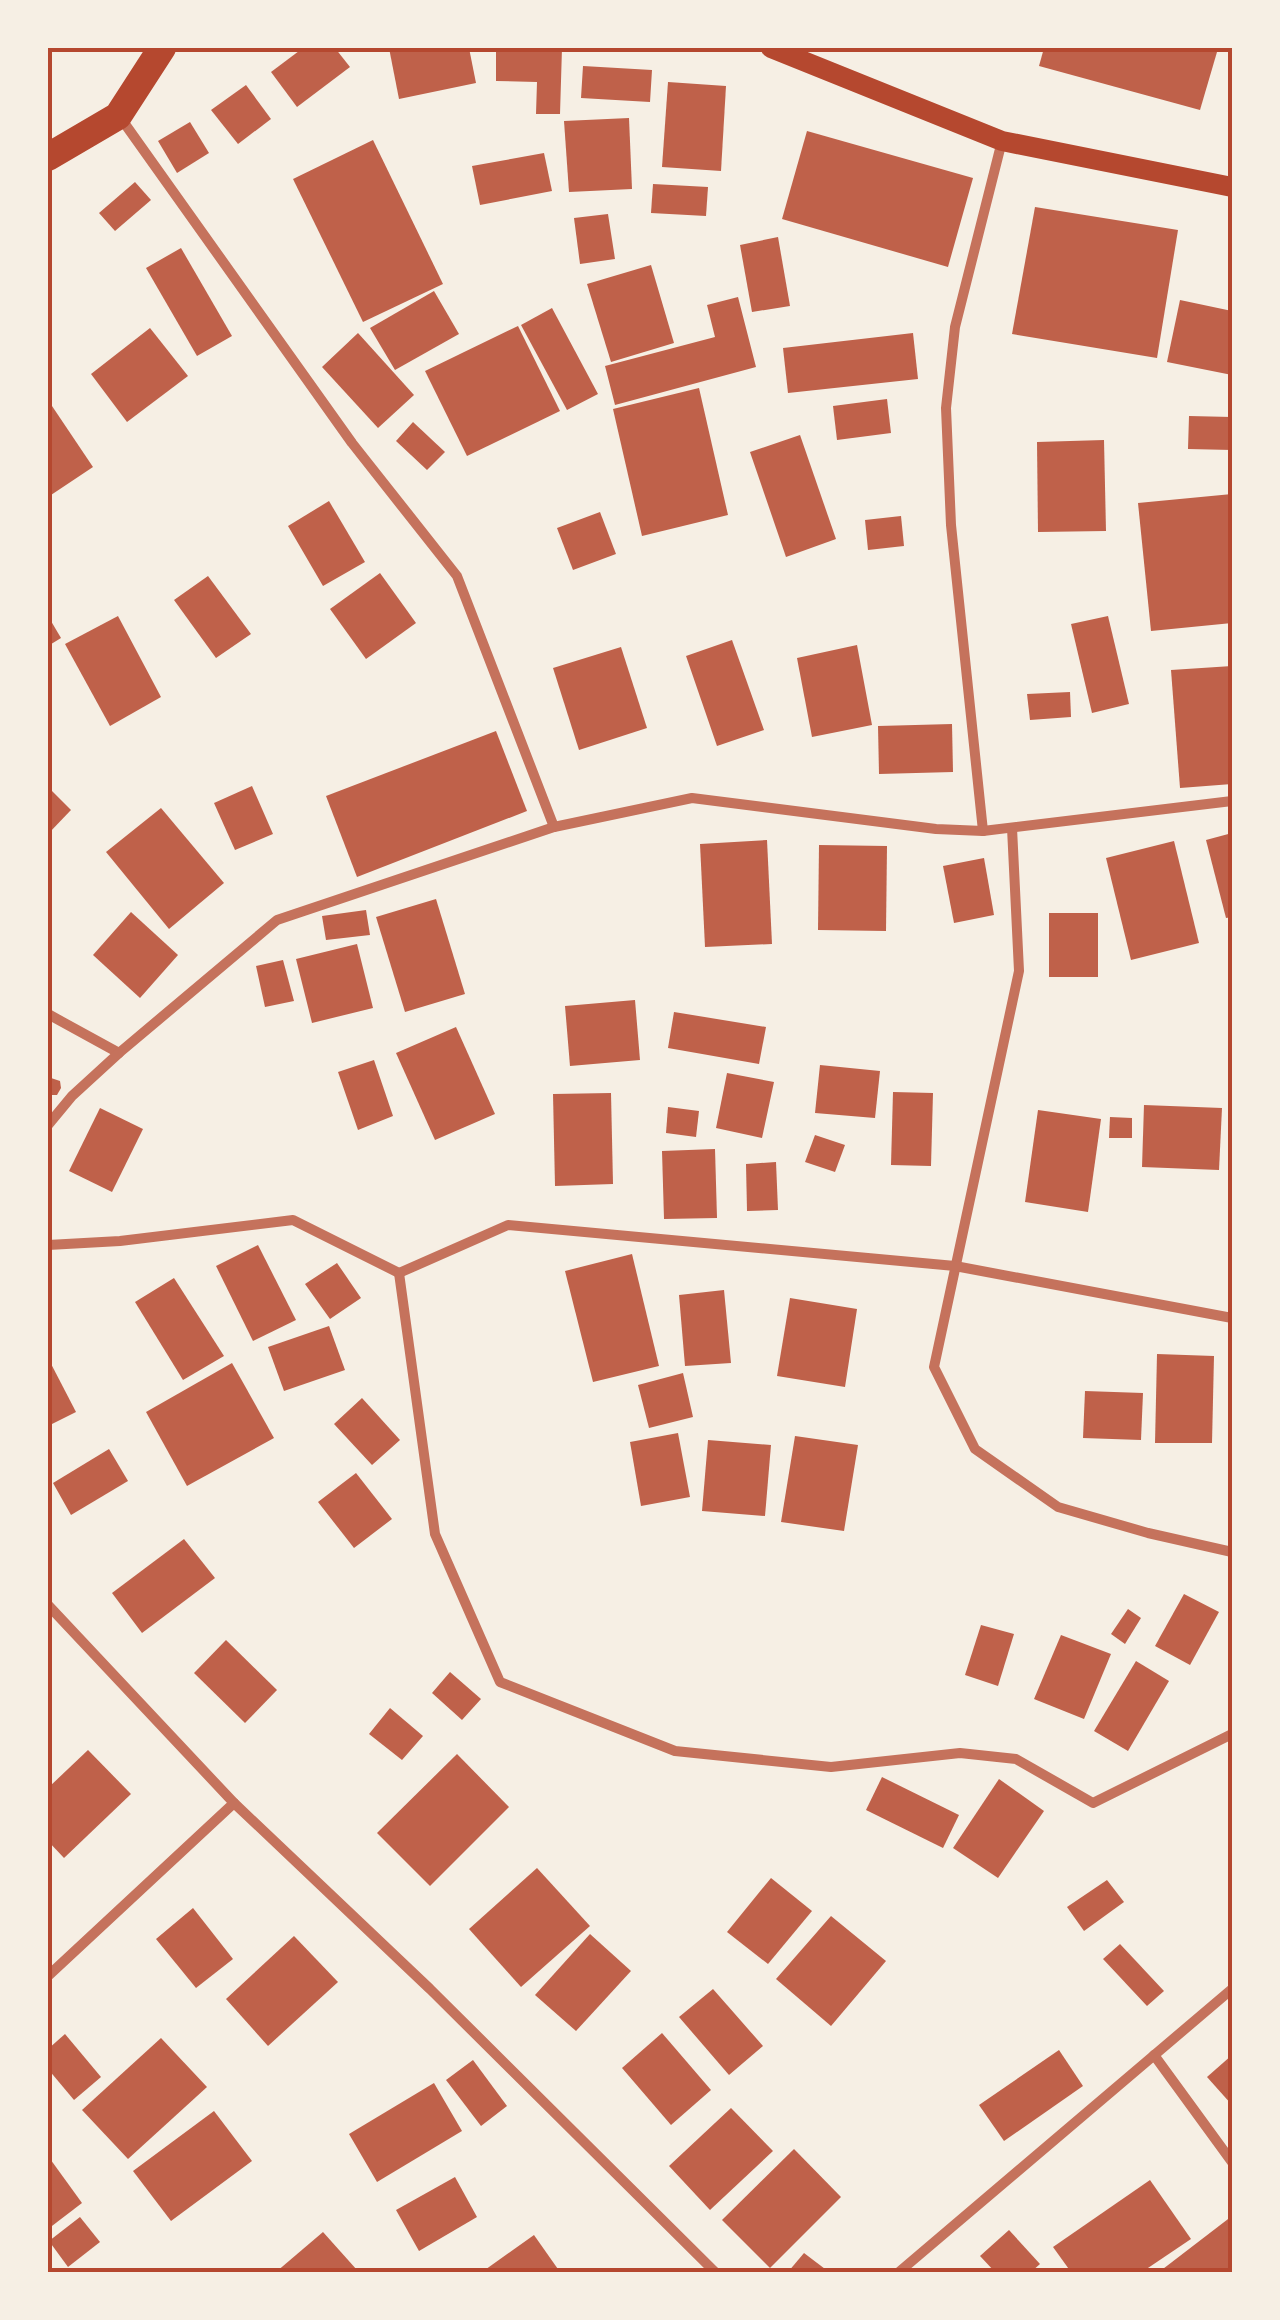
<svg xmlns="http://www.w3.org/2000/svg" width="1280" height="2320" viewBox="0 0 1280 2320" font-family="'Alegreya Sans',sans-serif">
<rect width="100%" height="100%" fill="#f6efe4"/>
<g fill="#bf614a">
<polygon points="303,48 335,48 350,67 297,107 271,72"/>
<polygon points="389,48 469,48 476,83 399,99"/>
<polygon points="496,48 562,48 560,114 536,114 537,82 496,81"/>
<polygon points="1044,48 1200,48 1217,52 1200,110 1039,66"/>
<polygon points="583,66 652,70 650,102 581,98"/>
<polygon points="668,82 726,86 721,171 662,167"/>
<polygon points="246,85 271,119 238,144 211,110"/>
<polygon points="629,118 632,189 569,192 564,121"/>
<polygon points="190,122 209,153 177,173 158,141"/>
<polygon points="807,131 973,178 948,267 782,219"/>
<polygon points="373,140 443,284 363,322 293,179"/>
<polygon points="544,153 552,191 480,205 472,166"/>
<polygon points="135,182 151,200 115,231 99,213"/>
<polygon points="653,184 708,187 706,216 651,213"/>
<polygon points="1035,207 1178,230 1157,358 1012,334"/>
<polygon points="608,214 615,259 580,264 574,218"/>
<polygon points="778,237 790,306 752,312 740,245"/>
<polygon points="181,248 232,336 197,356 146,268"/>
<polygon points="651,265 674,343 611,362 587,284"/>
<polygon points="434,291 459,334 395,370 370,328"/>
<polygon points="738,297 756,367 615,405 605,366 715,337 707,305"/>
<polygon points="1180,300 1232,311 1232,375 1167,362"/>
<polygon points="552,308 598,394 567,410 521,325"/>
<polygon points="518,326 560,411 467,456 425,371"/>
<polygon points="150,328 188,376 127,422 91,374"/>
<polygon points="358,333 414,395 378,428 322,367"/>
<polygon points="913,333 918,379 788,393 783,348"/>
<polygon points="699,388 728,515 642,536 613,409"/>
<polygon points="887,399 891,433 837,440 833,406"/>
<polygon points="52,406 93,467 48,497 48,409"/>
<polygon points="1189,416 1232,417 1232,450 1188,449"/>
<polygon points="413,422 445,452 427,470 396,441"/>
<polygon points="800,435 836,539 786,557 750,452"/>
<polygon points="1104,440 1106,531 1038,532 1037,442"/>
<polygon points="1232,494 1232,623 1151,631 1138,503"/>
<polygon points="329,501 365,562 323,586 288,526"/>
<polygon points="600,512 616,554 573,570 557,528"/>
<polygon points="901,516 904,546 868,550 865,520"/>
<polygon points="380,573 416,623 366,659 330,609"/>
<polygon points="208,576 251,634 216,658 174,600"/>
<polygon points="48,616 61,638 48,646"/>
<polygon points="118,616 161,697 110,726 65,644"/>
<polygon points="1108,616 1129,704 1092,713 1071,624"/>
<polygon points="732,640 764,730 717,746 686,656"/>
<polygon points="857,645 872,725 812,737 797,658"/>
<polygon points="621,647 647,728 579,750 553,668"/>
<polygon points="1232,666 1232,784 1180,788 1171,670"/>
<polygon points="1070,692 1071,717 1030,720 1027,694"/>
<polygon points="952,724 953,772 879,774 878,726"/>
<polygon points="496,731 527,811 357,877 326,796"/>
<polygon points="252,786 273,834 235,850 214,803"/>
<polygon points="48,787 71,810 48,834"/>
<polygon points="161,808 224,883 169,929 106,852"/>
<polygon points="1232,833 1232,917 1226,918 1206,840"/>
<polygon points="767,840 772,944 705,947 700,844"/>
<polygon points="1174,841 1199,943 1131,960 1106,858"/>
<polygon points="819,845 887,846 886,931 818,930"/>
<polygon points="984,858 994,915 954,923 943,866"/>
<polygon points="436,899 465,994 405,1012 376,917"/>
<polygon points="366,910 370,935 326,940 322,916"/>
<polygon points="131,912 178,955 140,998 93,955"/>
<rect x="1049" y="913" width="49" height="64"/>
<polygon points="357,944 373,1008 312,1023 296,959"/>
<polygon points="283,960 294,1001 265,1007 256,966"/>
<polygon points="635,1000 640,1060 570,1066 565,1006"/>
<polygon points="674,1012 766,1027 759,1064 668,1048"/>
<polygon points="456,1027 495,1114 435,1140 396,1053"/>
<polygon points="374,1060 393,1116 358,1130 338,1072"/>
<polygon points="820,1065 880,1071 875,1118 815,1113"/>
<polygon points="727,1073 774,1082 762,1138 716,1128"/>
<polygon points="48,1077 60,1081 61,1088 57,1095 48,1095"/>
<polygon points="893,1092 933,1093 931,1166 891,1165"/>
<polygon points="611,1093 613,1184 555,1186 553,1094"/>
<polygon points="1144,1105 1222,1108 1219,1170 1142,1167"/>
<polygon points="668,1107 699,1111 696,1137 666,1133"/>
<polygon points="100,1108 143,1129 112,1192 69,1171"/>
<polygon points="1038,1110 1101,1119 1088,1212 1025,1202"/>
<polygon points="1110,1117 1132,1118 1132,1138 1109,1138"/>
<polygon points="815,1135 845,1145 835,1172 805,1162"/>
<polygon points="715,1149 717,1218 664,1219 662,1151"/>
<polygon points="776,1162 778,1210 747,1211 746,1164"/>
<polygon points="258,1245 296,1320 253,1341 216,1266"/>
<polygon points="632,1254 659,1366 593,1382 565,1271"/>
<polygon points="337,1263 361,1298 330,1319 305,1284"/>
<polygon points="174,1278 224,1356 183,1380 135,1302"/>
<polygon points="724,1290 731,1363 685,1366 679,1295"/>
<polygon points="790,1298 857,1309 845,1387 777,1376"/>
<polygon points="329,1326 345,1370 284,1391 268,1347"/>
<polygon points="1157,1354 1214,1356 1212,1443 1155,1443"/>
<polygon points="48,1358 76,1412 48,1426"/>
<polygon points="232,1363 274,1438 187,1486 146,1412"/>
<polygon points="683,1373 693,1417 649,1428 638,1385"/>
<polygon points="1085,1391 1143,1393 1141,1440 1083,1438"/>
<polygon points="362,1398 400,1440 372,1465 334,1424"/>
<polygon points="678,1433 690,1497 641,1506 630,1442"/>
<polygon points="795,1436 858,1445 844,1531 781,1522"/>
<polygon points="708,1440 771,1445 765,1516 702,1511"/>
<polygon points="109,1449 128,1481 71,1515 53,1483"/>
<polygon points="356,1473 392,1519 354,1548 318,1502"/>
<polygon points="184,1539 215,1578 142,1633 112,1593"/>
<polygon points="1184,1594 1219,1612 1190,1665 1155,1646"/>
<polygon points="1128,1609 1141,1618 1125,1644 1111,1634"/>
<polygon points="981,1625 1014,1634 998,1686 965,1675"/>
<polygon points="1061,1635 1111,1654 1084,1719 1034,1699"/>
<polygon points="226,1640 277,1690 245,1723 194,1673"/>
<polygon points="1136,1661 1169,1681 1128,1751 1094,1731"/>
<polygon points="450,1672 481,1699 462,1720 432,1693"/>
<polygon points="390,1708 423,1736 402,1760 369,1734"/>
<polygon points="88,1750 131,1794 64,1858 48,1841 48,1788"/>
<polygon points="457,1754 509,1807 430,1886 377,1833"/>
<polygon points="882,1777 959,1815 943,1848 866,1810"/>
<polygon points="999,1779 1044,1811 998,1878 953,1848"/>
<polygon points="537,1868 590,1926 521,1987 469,1929"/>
<polygon points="771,1878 812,1911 768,1964 727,1932"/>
<polygon points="1107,1880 1124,1902 1084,1931 1067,1907"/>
<polygon points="193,1908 233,1959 196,1988 156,1939"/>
<polygon points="831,1916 886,1961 831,2026 776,1979"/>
<polygon points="590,1934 631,1971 576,2031 535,1995"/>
<polygon points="294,1936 338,1982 268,2046 226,1999"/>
<polygon points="1120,1944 1164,1991 1147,2006 1103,1959"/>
<polygon points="713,1989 763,2046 729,2075 679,2017"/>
<polygon points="662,2033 711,2090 671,2125 622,2068"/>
<polygon points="65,2034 101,2077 74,2100 48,2069 48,2049"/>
<polygon points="161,2038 207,2087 128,2159 82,2110"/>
<polygon points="1059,2050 1083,2086 1004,2141 979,2105"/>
<polygon points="1232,2055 1232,2105 1207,2077"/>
<polygon points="473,2060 507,2106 481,2126 446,2080"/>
<polygon points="434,2083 462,2131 377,2182 349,2134"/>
<polygon points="731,2108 773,2151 710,2210 669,2166"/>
<polygon points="214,2111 252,2161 171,2221 133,2171"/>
<polygon points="794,2149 841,2197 770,2268 722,2220"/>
<polygon points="48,2156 82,2203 48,2229"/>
<polygon points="455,2177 477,2217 419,2251 396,2210"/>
<polygon points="1150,2180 1191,2239 1142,2272 1071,2272 1053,2247"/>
<polygon points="1232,2216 1232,2272 1159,2272"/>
<polygon points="80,2217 100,2242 68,2267 49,2241"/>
<polygon points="1009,2230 1040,2264 1031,2272 995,2272 980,2256"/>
<polygon points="323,2232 357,2270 276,2272"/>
<polygon points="534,2235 560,2272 482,2272"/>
<polygon points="804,2253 829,2272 788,2272"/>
</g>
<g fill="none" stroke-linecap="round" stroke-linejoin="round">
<g stroke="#c5725c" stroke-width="10">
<polyline points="120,117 352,443 457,576 554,827"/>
<polyline points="1012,828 1019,971 934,1367 975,1449 1058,1507 1148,1533 1232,1552"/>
<polyline points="983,831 951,525 946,408 955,327 1002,141"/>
<polyline points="48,1014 119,1053"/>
<polyline points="48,1125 72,1096 119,1053 277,920 554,827 692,798 936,829 983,831 1232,801"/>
<polyline points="48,1245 120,1241 293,1220 399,1273"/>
<polyline points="399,1273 435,1534 500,1682 675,1751 831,1767 960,1753 1016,1759 1093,1803 1232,1734"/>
<polyline points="399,1273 508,1225 955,1266 1232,1318"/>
<polyline points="48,1605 234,1803 430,1989 715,2272"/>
<polyline points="48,1976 234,1803"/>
<polyline points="1154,2055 1232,2162"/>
<polyline points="899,2272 1232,1989"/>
</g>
<polyline stroke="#b5482f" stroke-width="20" points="771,48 1002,141 1232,187"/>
<polyline stroke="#b5482f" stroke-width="28" points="48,157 118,116 162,48"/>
</g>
<rect width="1280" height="2320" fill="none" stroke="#f6efe4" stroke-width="100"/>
<rect x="50" y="50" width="1180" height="2220" fill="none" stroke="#b5482f" stroke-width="4"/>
</svg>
